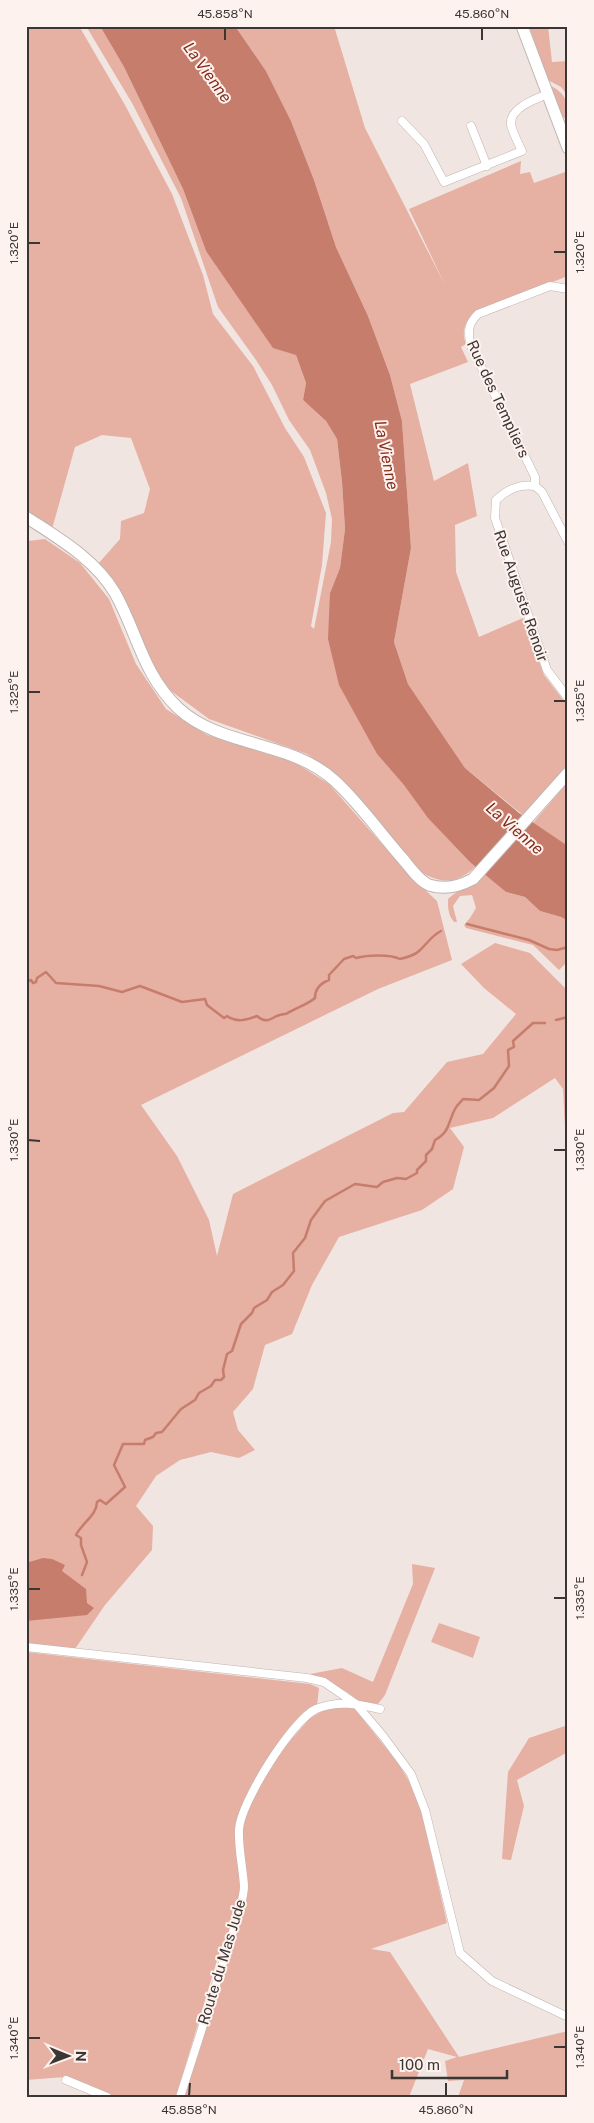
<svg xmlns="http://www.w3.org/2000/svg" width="594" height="2123" viewBox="0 0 594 2123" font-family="'Public Sans',sans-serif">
<rect width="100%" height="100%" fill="#f1e5e2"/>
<g fill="#e6b0a3">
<path d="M26 26H79L125 105 172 194 203 275 213 314 253 366 285 428 304 457 326 513 322 565 311 626 314 629 331 542 332 519 326 493 310 450 289 420 272 385 256 360 218 307 181 198 132 103 86 26H100L124 67 183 189 206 251 296 355 306 383 303 400 326 421 337 439 342 482 345 529 340 568 330 593 361 723 377 754 476 866C455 887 435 883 414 867L339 776 307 754 209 719 163 685 98 564 120 539 121 521 144 513 150 489 131 438 102 435 75 447 52 529 26 511Z"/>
<path d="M235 26H334L365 128 445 285 409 209 521 161 520 174 530 172 534 183 568 171V276L474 312C465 323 461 331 466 344L461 347 468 362 410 384 434 481 468 463 477 516 455 525 456 572 479 637 523 618 544 675 568 706V767L524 816 465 768 408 684 394 642 411 548 402 421 390 375 368 316 336 247 314 180 291 121 266 71Z"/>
<polygon points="529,26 548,26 552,62 568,61 568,96 561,87 548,80"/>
<path d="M551 86C567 94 568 104 568 121L562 116Z"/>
<polygon points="26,539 28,541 45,539 80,563 109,599 136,664 166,709 207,735 296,763 329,784 410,876 437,901 452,960 378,989 141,1105 177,1156 209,1220 217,1256 233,1194 393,1113 404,1112 447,1062 483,1054 516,1014 484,988 461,964 495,943 530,953 568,991 568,1182 563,1089 555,1078 493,1118 450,1128 464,1147 453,1189 422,1210 339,1237 312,1285 292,1334 265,1345 253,1389 233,1412 238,1430 255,1450 239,1458 211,1452 180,1460 156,1476 136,1506 153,1526 152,1550 105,1605 75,1649 26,1643"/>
<polygon points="568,782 568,846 533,823"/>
<path d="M486 874 506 892 525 897 540 911 561 917 568 921V961L559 970 533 945 466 928 464 925 470 918 476 908 472 895 460 896 453 906 457 922H454C448 915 448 908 448 899 459 888 474 885 486 874Z"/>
<polygon points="412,1564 435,1568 385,1695 378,1704 360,1702 347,1692 310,1674 342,1668 373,1682 413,1584"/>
<polygon points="439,1623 480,1637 473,1658 431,1642"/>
<polygon points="26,1652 310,1684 319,1688 317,1706 280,1745 287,1744 310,1718 324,1710 341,1705 354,1708 398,1763 409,1781 422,1813 447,1923 371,1949 390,1952 459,2057 568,2031 568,2097 458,2097 464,2080 448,2081 445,2061 457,2057 428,2049 409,2097 184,2097 243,1912 221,1947 176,2097 94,2097 98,2090 65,2077 26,2080"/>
<polygon points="568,1725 568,1752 517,1780 524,1806 511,1860 502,1859 508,1772 529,1738"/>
</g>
<g fill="#c77d6c">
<polygon points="100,26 235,26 266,71 291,121 314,180 336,247 368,316 390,375 402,421 411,548 394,642 408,684 465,768 519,813 568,846 568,921 561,917 540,911 525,897 506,892 470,862 428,818 404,785 377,754 339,685 328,639 330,593 340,568 345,529 342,482 337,439 326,421 303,400 306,383 296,355 273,348 206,251 183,189 124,67"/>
<polygon points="43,1558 52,1559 65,1565 62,1571 86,1589 87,1603 94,1608 87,1615 26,1621 26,1563"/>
</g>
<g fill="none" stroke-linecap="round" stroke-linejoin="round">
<g stroke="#c77d6c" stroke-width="2.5">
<polyline points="467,924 529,940 549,949 557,950 568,947"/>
<path d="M26 982 31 980 33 983 36 982 37 978 46 972 56 983 99 986 122 992 140 986 182 1002 205 999 207 1005 224 1018 227 1016C237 1023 246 1020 257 1016 270 1027 273 1013 286 1014 295 1008 307 1005 315 998 315 989 321 983 329 980V975L344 959 353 956 356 958C367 955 390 954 400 959 407 957 414 956 419 951 427 944 431 936 441 931"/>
<polyline points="556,1020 568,1017"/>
<path d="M82 1575 87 1562 81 1545V1538L76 1535C82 1523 97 1515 97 1502L100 1500 106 1504 125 1487 114 1465 123 1444H144L145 1440 153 1437 156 1433 162 1432 181 1409 195 1400 199 1393 211 1386 215 1380H221L224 1377 223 1370 227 1354 232 1351 241 1324 252 1313 254 1308 267 1300 272 1292 283 1285 294 1271 293 1253 305 1238 311 1220 325 1201 355 1184 377 1187 383 1182 397 1178 406 1179 417 1173V1170L426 1161V1155L432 1149 435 1140C450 1132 448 1122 455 1109 457 1105 461 1102 463 1099L479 1100 494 1088 509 1066 508 1050 514 1047 513 1041 533 1023H545"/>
</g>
<defs>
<g id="minor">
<path d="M402 121 424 144 444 182 522 151C518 143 513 133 511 125 509 108 535 99 548 94"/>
<polyline points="471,126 487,166"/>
<path d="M568 289 550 286 478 314C468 324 468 330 470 344L535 477V486L542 492 568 542"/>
<path d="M535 486C519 484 508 489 496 500L495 518 547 670 568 698"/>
<polyline points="26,1647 307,1678 324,1682 356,1704 383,1736 411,1774 425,1810 460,1953 492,1981 568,2017"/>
<polyline points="66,2080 107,2097"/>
<path d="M180 2097 239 1913C241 1904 244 1895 244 1886 243 1868 238 1848 239 1829 241 1802 292 1720 316 1709 338 1700 357 1704 380 1709"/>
</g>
<g id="secondary">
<polyline points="522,26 568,148"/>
<path d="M26 517C58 538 95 559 115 593 138 634 142 673 178 708 221 748 291 740 335 781 360 804 380 833 402 858 409 866 419 881 429 885 444 890 460 886 473 879L568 773"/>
</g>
</defs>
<use href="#minor" stroke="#bfb4b1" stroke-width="9"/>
<use href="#secondary" stroke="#bfb4b1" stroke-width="13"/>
<use href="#minor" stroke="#fff" stroke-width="8"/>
<use href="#secondary" stroke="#fff" stroke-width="11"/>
</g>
<path fill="none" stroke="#3a3634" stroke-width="2" d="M225 40V28M482 40V28M28 243H40M554 252H566M28 692H40M554 701H566M28 1140 40 1141M554 1150H566M28 1589H40M554 1598H566M28 2038H40M554 2047H566M189 2096 190 2083M446 2096V2083"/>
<g text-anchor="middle" stroke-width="4" stroke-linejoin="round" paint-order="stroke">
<g font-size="15" fill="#3a3634" stroke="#fef2ef">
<text transform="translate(498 399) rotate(65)" y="5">Rue des Templiers</text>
<text transform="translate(521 596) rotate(71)" y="5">Rue Auguste Renoir</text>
<text transform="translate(222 1962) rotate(-73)" y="5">Route du Mas Jude</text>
</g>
<g font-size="16" font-style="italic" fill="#842b17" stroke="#fef2ef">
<text transform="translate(208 72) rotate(54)" y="6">La Vienne</text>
<text transform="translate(387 455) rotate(79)" y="6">La Vienne</text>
<text transform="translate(515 828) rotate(41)" y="6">La Vienne</text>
</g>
</g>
<rect width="594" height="2123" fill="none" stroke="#fef2ef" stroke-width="55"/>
<g transform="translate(68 2056) rotate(91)" stroke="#fef2ef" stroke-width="4" paint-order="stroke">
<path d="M0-4L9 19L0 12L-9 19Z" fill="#3a3634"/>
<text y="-8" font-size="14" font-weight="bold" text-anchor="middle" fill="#3a3634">N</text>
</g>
<path d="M392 2070v8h115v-8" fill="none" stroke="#3a3634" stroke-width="2.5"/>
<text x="399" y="2070" font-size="15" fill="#3a3634" stroke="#fef2ef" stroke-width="4" paint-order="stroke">100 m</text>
<rect x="28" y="28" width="538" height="2068" fill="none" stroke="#3a3634" stroke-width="2"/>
<g font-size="12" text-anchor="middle" fill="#3a3634">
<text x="225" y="18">45.858°N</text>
<text x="482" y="18">45.860°N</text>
<text transform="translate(14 243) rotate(-90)" y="4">1.320°E</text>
<text transform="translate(580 252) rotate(-90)" y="4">1.320°E</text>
<text transform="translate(14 692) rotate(-90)" y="4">1.325°E</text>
<text transform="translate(580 701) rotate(-90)" y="4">1.325°E</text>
<text transform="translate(14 1140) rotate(-90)" y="4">1.330°E</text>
<text transform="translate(580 1150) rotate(-90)" y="4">1.330°E</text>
<text transform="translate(14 1589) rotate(-90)" y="4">1.335°E</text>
<text transform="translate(580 1598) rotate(-90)" y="4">1.335°E</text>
<text transform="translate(14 2038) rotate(-90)" y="4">1.340°E</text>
<text transform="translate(580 2047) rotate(-90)" y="4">1.340°E</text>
<text x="189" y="2114">45.858°N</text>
<text x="446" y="2114">45.860°N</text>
</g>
</svg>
